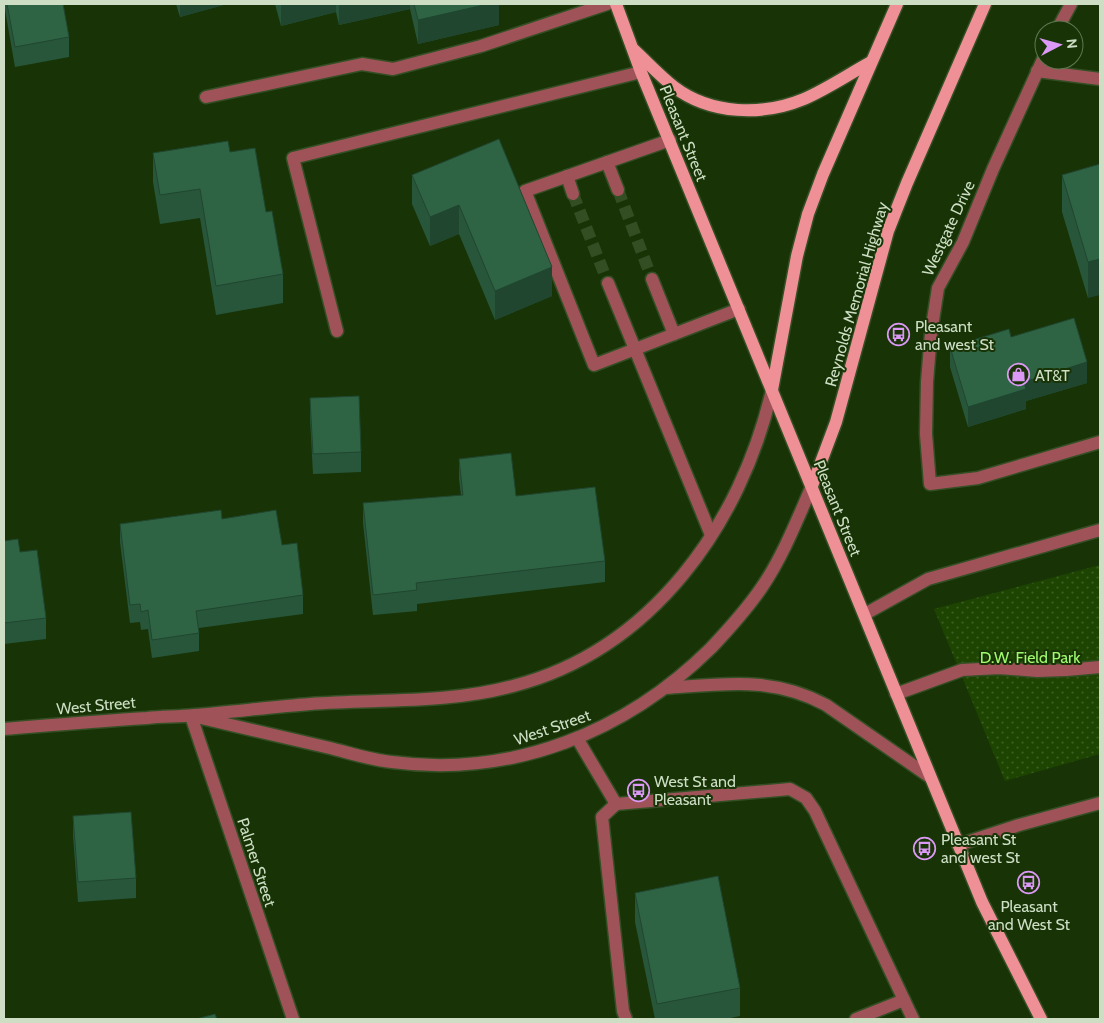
<svg xmlns="http://www.w3.org/2000/svg" width="1104" height="1023" viewBox="0 0 1104 1023" font-family="Cabin,sans-serif">
<defs>
<pattern id="park-dots" width="8" height="8" patternUnits="userSpaceOnUse" patternTransform="scale(1.25)"><rect width="8" height="8" fill="#1d4400"/><path d="M2 2h.1M6 6h.1" fill="none" stroke="#3d5f24" stroke-width="1.8" stroke-linecap="round"/></pattern>
</defs>
<rect width="100%" height="100%" fill="#183406"/>
<polygon fill="url(#park-dots)" points="1100,565 1100,754 1005,781 934,609"/>
<g fill="none" stroke-linecap="round" stroke-linejoin="round">
<g stroke="#334e23" stroke-width="12" stroke-dasharray="12 6" stroke-linecap="butt">
<polyline points="618,190 652,279"/>
<polyline points="573,194 608,283"/>
</g>
<defs>
<g id="minor">
<polyline points="1057,30 1071,4"/>
<polyline points="1044,57 993,169 963,242 938,288 931,333 927,382 926,434 930,484 978,478 1100,442"/>
<polyline points="1037,71 1100,79"/>
<polyline points="206,97 362,64 393,69 481,46 607,4"/>
<polyline points="670,140 525,191 594,365 739,309"/>
<polyline points="607,162 618,190"/>
<polyline points="567,176 573,194"/>
<polyline points="652,279 674,334"/>
<polyline points="608,283 711,535"/>
<polyline points="337,331 293,158 641,72"/>
<polyline points="865,614 928,579 1100,530"/>
<path d="M666 688C724 684 773 676 826 705L930 777"/>
<polyline points="896,694 962,670 999,668 1037,671 1066,670 1100,667"/>
<polyline points="191,716 293,1019"/>
<path d="M201 718C244 728 287 738 330 748 350 753 371 760 392 762 513 778 626 732 711 648 729 629 747 609 762 587 783 556 797 520 812 486"/>
<path d="M4 729C52 725 100 721 147 718 163 716 178 717 194 715 232 712 271 707 310 704 377 699 447 704 513 686 652 650 741 524 772 390"/>
<polyline points="577,738 616,804 790,789 806,798 815,811 913,1019"/>
<polyline points="616,804 602,817 623,1011 626,1019"/>
<polyline points="958,845 1019,825 1100,803"/>
<polyline points="856,1019 904,1000"/>
</g>
<g id="major">
<polyline points="616,4 641,72 982,902 1041,1019"/>
<path d="M634 50C647 62 660 76 674 87 711 115 763 116 804 99 827 89 849 74 871 62"/>
<polyline points="772,390 797,256 808,214 823,174 897,4"/>
<polyline points="812,486 836,422 888,231 907,183 985,4"/>
</g>
</defs>
<use href="#minor" stroke="#354f25" stroke-width="15"/>
<use href="#major" stroke="#354f25" stroke-width="15"/>
<use href="#minor" stroke="#9f5359" stroke-width="12"/>
<use href="#major" stroke="#ee9096" stroke-width="12"/>
</g>
<g fill="#28563a">
<polygon points="4,4 63,4 69,37 69,57 15,67"/>
<polygon points="176,4 227,4 180,17"/>
<polygon points="275,4 499,4 499,25 418,44 410,9 339,25 336,12 281,26"/>
<polygon points="499,139 552,296 495,320 459,234 430,246 412,204 412,175"/>
<polygon points="230,152 266,212 283,274 283,303 216,315 200,218 160,224 153,182 153,153"/>
<polygon points="1100,164 1088,298 1062,212 1062,175"/>
<polygon points="1011,337 1087,383 1026,401 1026,409 968,427 950,367 950,347"/>
<polygon points="310,398 361,452 361,472 313,474 310,418"/>
<polygon points="459,459 516,496 605,561 605,582 417,604 417,611 373,615 363,523 363,503 461,496 459,479"/>
<polygon points="222,519 282,545 303,595 303,614 199,628 199,651 152,658 148,629 141,630 140,622 130,623 120,542 120,524"/>
<polygon points="4,541 20,552 46,618 46,639 4,644"/>
<polygon points="73,816 136,878 136,898 78,902 73,836"/>
<polygon points="635,893 740,988 740,1016 726,1019 655,1019 635,922"/>
</g>
<g fill="#204630">
<polygon points="180,4 227,4 180,17"/>
<polygon points="281,4 336,4 336,12 281,26"/>
<polygon points="339,4 410,4 410,9 339,25"/>
<polygon points="488,4 499,4 499,25 418,44 418,20"/>
<polygon points="459,205 459,234 430,246 430,217"/>
<polygon points="1100,259 1100,295 1088,298 1088,262"/>
<polygon points="552,267 552,296 495,320 495,291"/>
<polygon points="1087,362 1087,383 1026,401 1026,409 968,427 968,407 1024,382"/>
</g>
<g fill="#2e6444" stroke="#204630">
<polygon points="7,4 63,4 69,37 15,47"/>
<polygon points="414,4 488,4 418,20"/>
<polygon points="499,139 552,267 495,291 459,205 430,217 412,175"/>
<polygon points="228,141 230,152 255,148 266,212 272,211 283,274 216,286 200,189 160,195 153,153"/>
<polygon points="1100,164 1100,259 1088,262 1062,175"/>
<polygon points="1074,318 1087,362 1024,382 1026,389 968,407 950,347 1009,329 1011,337"/>
<polygon points="359,396 361,452 313,454 310,398"/>
<polygon points="511,453 516,496 595,487 605,561 416,583 417,590 373,595 363,503 463,495 459,459"/>
<polygon points="221,510 222,519 276,510 282,545 297,543 303,595 196,611 199,633 152,640 148,610 141,612 140,604 130,605 120,524"/>
<polygon points="18,539 20,552 37,550 46,618 4,623 4,541"/>
<polygon points="131,812 136,878 78,882 73,816"/>
<polygon points="718,876 740,988 657,1004 635,893"/>
<polygon points="215,1014 217,1019 196,1019"/>
</g>
<defs>
<symbol id="bus-ring" viewBox="-11 -11 22 22"><circle r="9.5" fill="#183406" stroke="#db99f5" stroke-width="1.5"/><path d="M-5-6H5V4H4V6H2V4H-2V6H-4V4H-5ZM-3.5-4V0h7V-4ZM-3.5 1.2v1.5H-2V1.2ZM2 1.2v1.5H3.5V1.2Z" fill="#db99f5"/></symbol>
<symbol id="shop-ring" viewBox="-11 -11 22 22"><circle r="9.5" fill="#183406" stroke="#db99f5" stroke-width="1.5"/><path d="M-5-2.5h2.3a2.7 3.5 0 0 1 5.4 0H5L5.5 6h-11ZM-1.5-2.5h3a1.5 2.3 0 0 0-3 0Z" fill="#db99f5"/></symbol>
</defs>
<g fill-rule="evenodd">
<use href="#bus-ring" x="886" y="322" width="25" height="25"/>
<use href="#shop-ring" x="1006" y="362" width="25" height="25"/>
<use href="#bus-ring" x="626" y="778" width="25" height="25"/>
<use href="#bus-ring" x="912" y="836" width="25" height="25"/>
<use href="#bus-ring" x="1016" y="870" width="25" height="25"/>
</g>
<g text-anchor="middle" stroke-width="4" stroke-linejoin="round" paint-order="stroke">
<g font-size="16" fill="#cddec5" stroke="#183406">
<text transform="translate(684 133) rotate(68)" y="6">Pleasant Street</text>
<text transform="translate(948 228) rotate(-65)" y="6">Westgate Drive</text>
<text transform="translate(856 294) rotate(-74)" y="6">Reynolds Memorial Highway</text>
<text transform="translate(838 508) rotate(68)" y="6">Pleasant Street</text>
<text transform="translate(96 705) rotate(-5)" y="6">West Street</text>
<text transform="translate(552 727) rotate(-19)" y="6">West Street</text>
<text transform="translate(257 862) rotate(72)" y="6">Palmer Street</text>
</g>
<g font-size="16" fill="#cddec5" stroke="#183406" text-anchor="start">
<text x="915" y="332">Pleasant<tspan x="915" dy="18">and west St</tspan></text>
<text x="1035" y="381">AT&amp;T</text>
<text x="654" y="787">West St and<tspan x="654" dy="18">Pleasant</tspan></text>
<text x="941" y="845">Pleasant St<tspan x="941" dy="18">and west St</tspan></text>
<text x="1029" y="912" text-anchor="middle">Pleasant<tspan x="1029" dy="18">and West St</tspan></text>
</g>
<g font-size="16" fill="#a0f96f" stroke="#183406">
<text x="1030" y="663">D.W. Field Park</text>
</g>
</g>
<rect width="1104" height="1023" fill="none" stroke="#cddec5" stroke-width="10"/>
<g transform="translate(1059 45) rotate(84)"><circle r="24" fill="#183406" stroke="#607852"/>
<path d="M0-4L9 19L0 12L-9 19Z" fill="#db99f5"/>
<text y="-8" font-size="14" font-weight="bold" text-anchor="middle" fill="#cddec5">N</text>
</g>
</svg>
